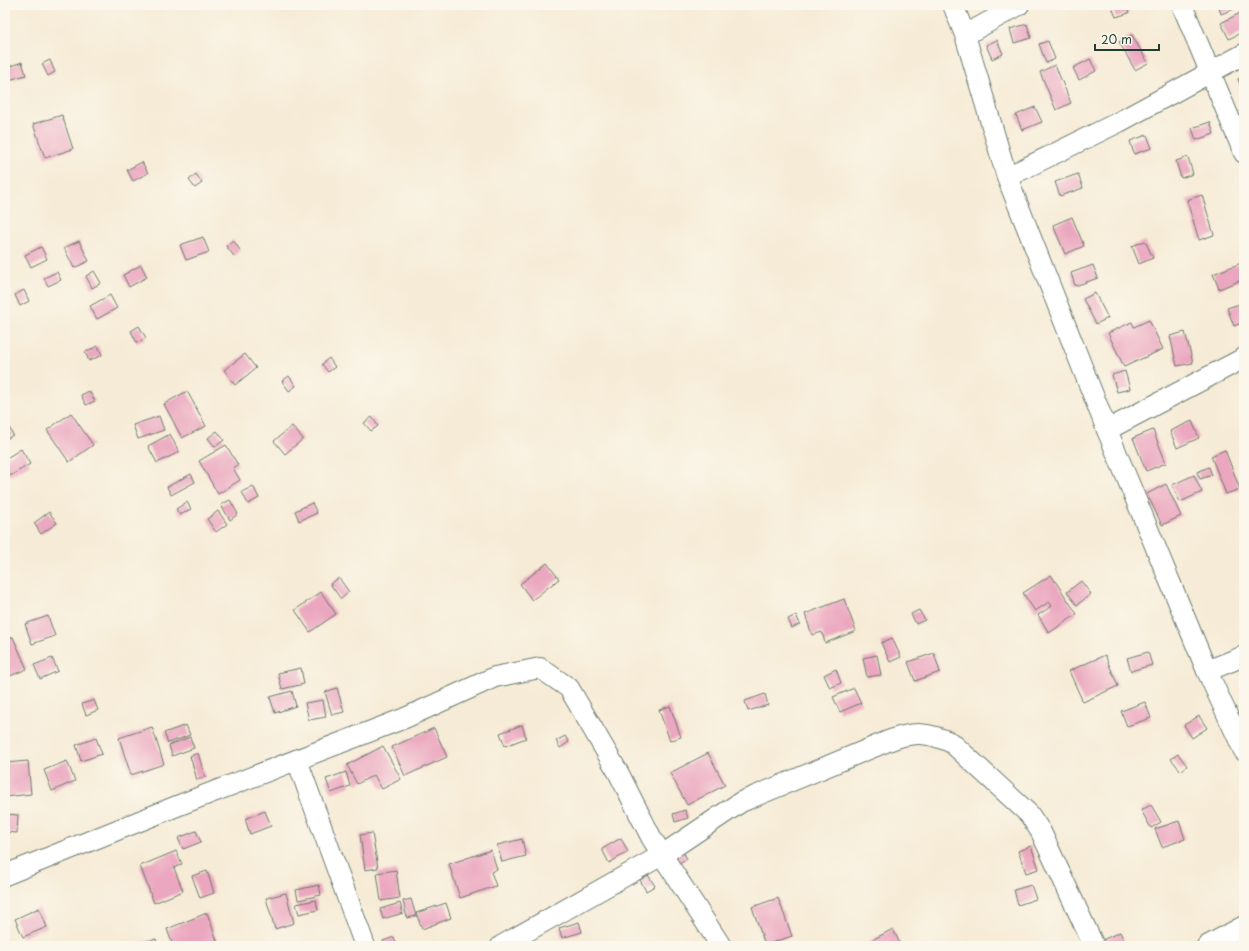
<svg xmlns="http://www.w3.org/2000/svg" width="1249" height="951" viewBox="0 0 1249 951" font-family="'Playpen Sans',sans-serif">
<rect width="100%" height="100%" fill="#fbf7ec"/>
<filter id="ink" filterUnits="userSpaceOnUse"><feTurbulence type="fractalNoise" baseFrequency=".025" numOctaves="2"/><feDisplacementMap in="SourceGraphic" scale="8" xChannelSelector="R" yChannelSelector="G"/><feConvolveMatrix kernelMatrix="1 2 1 2 8 2 1 2 1" color-interpolation-filters="sRGB"/></filter>
<filter id="wash" filterUnits="userSpaceOnUse"><feTurbulence type="fractalNoise" baseFrequency=".012" numOctaves="4" result="noise"/><feDisplacementMap in="SourceGraphic" scale="16" xChannelSelector="R" yChannelSelector="G"/><feGaussianBlur stdDeviation="0.9" result="paint"/><feColorMatrix in="noise" values="0 0 0 0 0 0 0 0 0 0 0 0 0 0 0 0 0 1.4 0 .05"/><feComposite in="paint" operator="in"/></filter>
<g filter="url(#wash)">
<rect width="100%" height="100%" fill="#f6ebd6"/>
<g id="blocks">
<g fill="#eba7bf">
<polygon points="1111,5 1126,5 1129,13 1116,17"/>
<polygon points="1218,5 1232,5 1234,9 1221,14"/>
<polygon points="1244,11 1244,31 1229,39 1221,23"/>
<polygon points="1027,24 1031,38 1014,43 1010,29"/>
<polygon points="1132,35 1148,63 1135,70 1119,42"/>
<polygon points="997,40 1003,54 992,59 986,45"/>
<polygon points="1048,41 1055,59 1046,63 1039,44"/>
<polygon points="1090,59 1096,71 1079,80 1073,68"/>
<polygon points="50,60 55,72 48,76 42,64"/>
<polygon points="22,62 26,75 9,80 5,68"/>
<polygon points="1055,65 1071,103 1056,110 1040,72"/>
<polygon points="1244,77 1244,95 1238,79"/>
<polygon points="1035,107 1042,122 1022,130 1016,115"/>
<polygon points="62,115 73,149 45,158 33,124"/>
<polygon points="1210,122 1214,134 1196,140 1192,128"/>
<polygon points="1147,135 1152,148 1134,154 1130,141"/>
<polygon points="1188,157 1193,174 1181,178 1176,161"/>
<polygon points="142,162 148,173 133,181 127,170"/>
<polygon points="196,174 202,183 195,188 189,180"/>
<polygon points="1078,174 1083,188 1060,196 1055,182"/>
<polygon points="1202,195 1214,235 1199,240 1187,200"/>
<polygon points="1072,217 1084,246 1065,254 1053,225"/>
<polygon points="203,237 209,252 186,260 180,245"/>
<polygon points="233,240 240,250 234,256 226,246"/>
<polygon points="79,241 89,261 74,268 64,248"/>
<polygon points="1145,241 1153,258 1139,264 1132,246"/>
<polygon points="41,247 47,259 31,267 25,255"/>
<polygon points="1244,262 1244,279 1219,289 1213,274"/>
<polygon points="141,265 147,277 129,287 123,275"/>
<polygon points="1093,265 1098,278 1075,286 1071,273"/>
<polygon points="94,271 101,283 92,288 86,276"/>
<polygon points="57,272 61,280 48,286 44,278"/>
<polygon points="24,290 29,301 20,306 15,295"/>
<polygon points="1095,293 1108,318 1096,324 1083,299"/>
<polygon points="110,295 117,308 97,319 90,306"/>
<polygon points="1243,303 1244,322 1234,326 1227,308"/>
<polygon points="1149,320 1163,349 1124,367 1108,333 1132,322 1134,327"/>
<polygon points="139,326 146,338 137,343 131,331"/>
<polygon points="1185,332 1193,363 1177,366 1170,336"/>
<polygon points="98,346 102,355 89,361 85,352"/>
<polygon points="245,354 256,368 235,385 224,370"/>
<polygon points="329,358 335,367 328,372 322,364"/>
<polygon points="1125,371 1130,389 1117,392 1112,375"/>
<polygon points="289,376 296,386 289,391 282,381"/>
<polygon points="89,391 95,401 86,405 81,395"/>
<polygon points="187,391 206,426 182,438 164,404"/>
<polygon points="71,413 93,445 69,462 47,430"/>
<polygon points="159,416 164,430 138,439 133,425"/>
<polygon points="372,417 378,426 371,431 364,423"/>
<polygon points="1192,421 1199,438 1177,448 1170,431"/>
<polygon points="7,423 13,435 5,440 5,424"/>
<polygon points="292,426 303,439 285,454 274,441"/>
<polygon points="1153,430 1166,463 1146,471 1133,438"/>
<polygon points="217,431 224,440 215,447 208,438"/>
<polygon points="170,434 179,452 157,463 148,446"/>
<polygon points="226,445 238,465 233,468 240,480 218,494 199,461"/>
<polygon points="21,449 30,464 10,476 5,467 5,459"/>
<polygon points="1225,450 1240,489 1226,494 1211,456"/>
<polygon points="1209,467 1212,475 1200,479 1197,472"/>
<polygon points="191,474 195,482 171,495 167,487"/>
<polygon points="1194,475 1202,492 1180,502 1172,485"/>
<polygon points="1166,484 1181,516 1162,525 1147,494"/>
<polygon points="253,486 259,498 248,504 242,492"/>
<polygon points="230,500 238,514 230,520 221,505"/>
<polygon points="187,502 191,509 180,515 176,509"/>
<polygon points="312,503 317,513 299,521 295,511"/>
<polygon points="218,511 227,524 216,532 207,519"/>
<polygon points="49,512 57,523 41,534 34,523"/>
<polygon points="547,563 559,579 532,600 520,584"/>
<polygon points="1051,575 1077,614 1049,633 1038,615 1052,606 1049,602 1035,611 1023,593"/>
<polygon points="339,578 349,592 341,599 330,584"/>
<polygon points="1081,581 1091,594 1077,605 1067,592"/>
<polygon points="321,592 336,614 310,632 295,610"/>
<polygon points="844,599 856,631 825,643 822,632 812,635 805,614"/>
<polygon points="919,610 925,620 916,624 911,614"/>
<polygon points="796,615 800,624 792,628 788,619"/>
<polygon points="48,616 55,636 32,644 25,624"/>
<polygon points="13,637 27,669 5,678 5,640"/>
<polygon points="892,638 901,657 890,662 881,643"/>
<polygon points="1148,652 1152,665 1131,671 1127,658"/>
<polygon points="934,653 940,672 915,681 908,662"/>
<polygon points="877,655 881,675 867,677 863,658"/>
<polygon points="1105,655 1118,686 1083,702 1069,671"/>
<polygon points="52,658 58,671 40,679 34,665"/>
<polygon points="301,668 304,684 282,689 278,673"/>
<polygon points="836,669 841,683 830,688 824,675"/>
<polygon points="337,688 344,712 332,715 325,692"/>
<polygon points="854,688 861,703 840,712 833,697"/>
<polygon points="292,691 296,706 275,713 270,697"/>
<polygon points="765,694 768,705 748,711 745,701"/>
<polygon points="94,700 98,710 86,715 82,704"/>
<polygon points="323,700 326,717 309,720 305,703"/>
<polygon points="1145,702 1151,718 1127,726 1121,711"/>
<polygon points="670,706 681,737 670,741 659,710"/>
<polygon points="1199,716 1207,728 1192,738 1184,725"/>
<polygon points="186,725 190,735 168,743 164,733"/>
<polygon points="522,725 526,738 505,746 500,733"/>
<polygon points="152,727 164,764 131,775 119,738"/>
<polygon points="434,728 447,757 405,776 392,747"/>
<polygon points="565,736 569,742 560,748 556,741"/>
<polygon points="190,737 194,748 172,756 169,745"/>
<polygon points="96,738 102,754 81,761 76,745"/>
<polygon points="383,746 401,779 382,789 374,775 357,784 347,765"/>
<polygon points="198,753 205,777 197,780 190,756"/>
<polygon points="708,753 725,785 687,805 670,773"/>
<polygon points="1178,754 1187,766 1181,771 1171,759"/>
<polygon points="28,761 31,794 5,797 5,763"/>
<polygon points="67,761 75,781 52,791 44,770"/>
<polygon points="346,772 350,786 331,793 326,779"/>
<polygon points="1151,805 1161,822 1151,828 1141,810"/>
<polygon points="685,810 688,818 675,822 673,814"/>
<polygon points="265,811 271,826 250,834 245,819"/>
<polygon points="5,814 18,815 17,833 5,832"/>
<polygon points="1179,821 1185,839 1162,847 1155,829"/>
<polygon points="196,831 201,842 183,849 178,838"/>
<polygon points="372,833 378,868 365,870 360,835"/>
<polygon points="621,838 628,852 609,863 602,849"/>
<polygon points="522,839 526,856 502,862 497,845"/>
<polygon points="680,846 687,859 672,866"/>
<polygon points="1031,846 1039,869 1026,873 1018,851"/>
<polygon points="491,850 497,869 491,872 496,886 460,898 449,864"/>
<polygon points="176,851 182,864 174,868 183,891 154,903 140,866"/>
<polygon points="396,870 400,898 381,901 377,873"/>
<polygon points="207,871 214,893 200,898 192,876"/>
<polygon points="648,875 655,886 646,891 640,880"/>
<polygon points="319,885 321,895 298,900 296,890"/>
<polygon points="1031,885 1036,899 1018,905 1014,890"/>
<polygon points="286,893 294,923 275,929 266,898"/>
<polygon points="778,898 792,936 765,945 752,907"/>
<polygon points="411,899 416,916 407,918 403,901"/>
<polygon points="316,900 318,910 299,914 296,904"/>
<polygon points="400,903 403,913 383,919 380,909"/>
<polygon points="446,903 451,918 422,929 416,913"/>
<polygon points="39,908 47,927 23,937 15,919"/>
<polygon points="207,913 219,946 173,946 167,929"/>
<polygon points="579,922 582,932 562,938 559,928"/>
<polygon points="893,929 901,946 870,946 868,942"/>
<polygon points="1120,932 1126,945 1103,946 1100,941"/>
<polygon points="394,937 397,946 384,946 383,941"/>
<polygon points="156,939 158,946 144,946 143,942"/>
</g>
</g>
</g>
<g filter="url(#ink)">
<use href="#blocks" fill-opacity="0" stroke="#6a7a6d" stroke-width="1"/>
<g fill="none" stroke-linecap="round" stroke-linejoin="round">
<defs>
<g id="street">
<polyline points="953,5 965,35 1007,177 1107,430 1207,671 1244,751"/>
<polyline points="1182,5 1244,153"/>
<polyline points="965,35 1019,5"/>
<polyline points="1007,177 1119,122 1244,54"/>
<polyline points="1107,430 1244,358"/>
<polyline points="1207,671 1244,656"/>
<polyline points="297,760 365,946"/>
<polyline points="5,875 182,804 405,718 495,677 540,668 569,688 618,772 651,837 662,855 721,946"/>
<path d="M501 946 662 855 741 802 888 741C913 731 928 732 952 743L1029 814 1041 832 1094 946"/>
<polyline points="1207,946 1244,926"/>
</g>
</defs>
<use href="#street" stroke="#6a7a6d" stroke-width="22"/>
<use href="#street" stroke="#fff" stroke-width="20"/>
</g>
</g>
<rect width="1249" height="951" fill="none" stroke="#fbf7ec" stroke-width="20"/>
<path d="M1095 44v6h64v-6" fill="none" stroke="#1f3d34" stroke-width="2"/>
<text x="1101" y="44" font-size="12" fill="#1f3d34" stroke="#fbf7ec" stroke-width="3" paint-order="stroke">20 m</text>
</svg>
